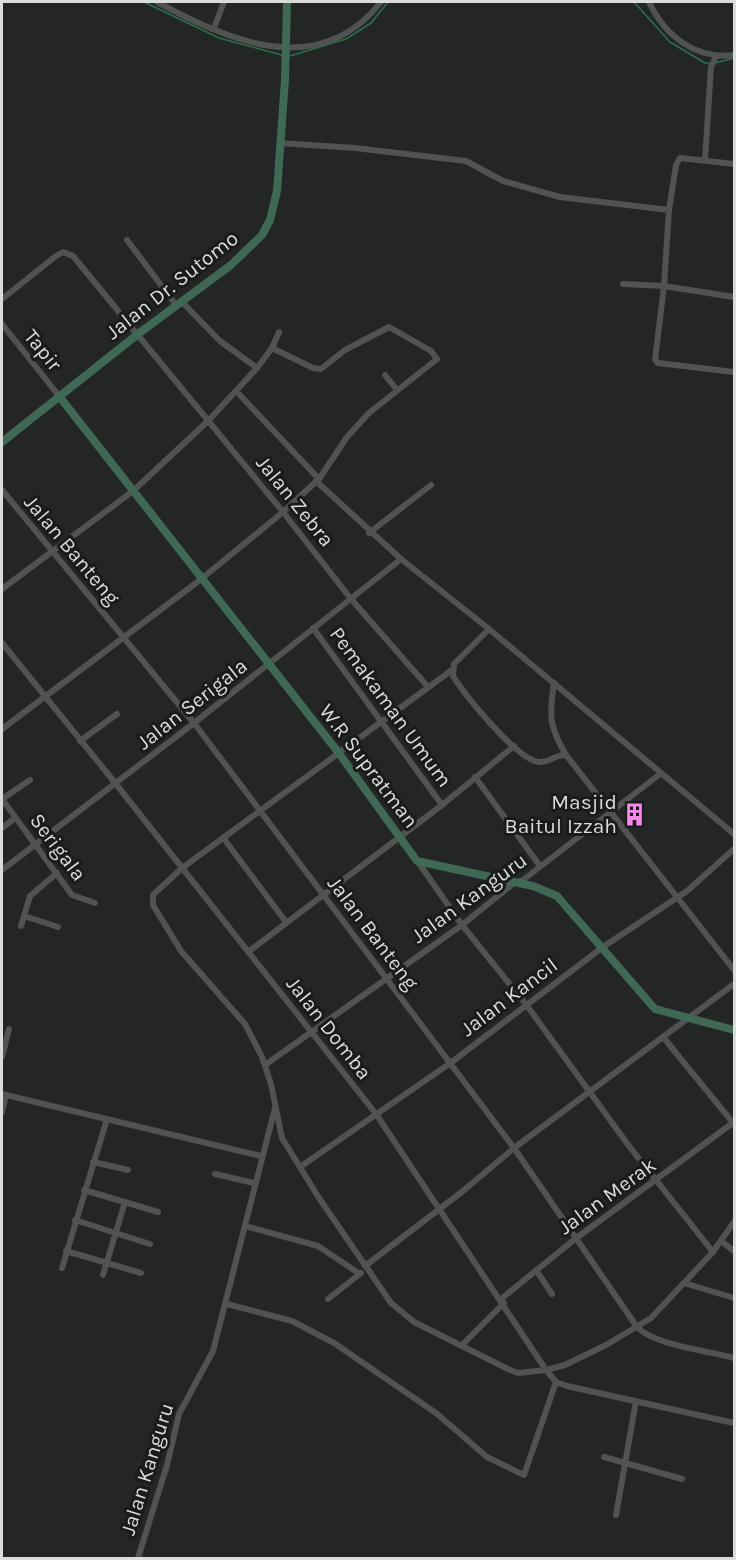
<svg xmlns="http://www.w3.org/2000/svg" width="736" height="1560" viewBox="0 0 736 1560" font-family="Karla,sans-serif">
<rect width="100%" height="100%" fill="#232624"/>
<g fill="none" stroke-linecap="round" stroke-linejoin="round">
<g stroke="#28724c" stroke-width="1.5">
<polyline points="144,2 219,38 282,55"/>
<polyline points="634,2 670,42 705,63 711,63"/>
<polyline points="290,56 346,39 371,23 388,2"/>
<polyline points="715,63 734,58"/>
</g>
<g stroke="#505351" stroke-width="6">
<path d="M157 2C229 41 319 81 381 2"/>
<path d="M649 2C665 36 696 60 734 55"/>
<polyline points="214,28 224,2"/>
<polyline points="280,143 355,148 466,161 503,181 560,197 669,210 664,286 734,297"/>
<polyline points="705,160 711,67 716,57"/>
<polyline points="669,210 676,165 680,158 734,164"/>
<polyline points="127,240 176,305"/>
<polyline points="623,284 664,286 655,360 658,363 734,372"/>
<polyline points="2,299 56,256 63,252 73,256 283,512 351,599 428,687"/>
<polyline points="181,301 220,341 257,368"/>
<polyline points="2,324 59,396"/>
<polyline points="385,375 397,390"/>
<polyline points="237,392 319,479"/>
<polyline points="316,481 401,559 489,629 734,834"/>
<path d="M2 490 194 723 514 1148 637 1327C654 1345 709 1351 734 1358"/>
<polyline points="369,533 431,485"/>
<polyline points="2,589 133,491 208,421 257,368 272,348 279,332"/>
<polyline points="313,628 442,805"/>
<path d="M489 629 454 664 453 676C465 695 517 760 539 762 549 763 556 754 566 755"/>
<polyline points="2,643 116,784 376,1114 546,1370 565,1365 606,1345 651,1318 713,1252 734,1222"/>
<polyline points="452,670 182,868 153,895 153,905 181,951 245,1024 262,1057 271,1084 282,1138 319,1198 391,1303 414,1322 510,1370 518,1373 546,1370 556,1382 567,1386 734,1423"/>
<path d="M554 683C549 716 549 726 566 755L734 970"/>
<polyline points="2,729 200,580 283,512 319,479 347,437 369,413 437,359 431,351 389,327 345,350 321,369 313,368 272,348"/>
<polyline points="80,741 117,714"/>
<polyline points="475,777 540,866"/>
<polyline points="2,799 72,895 95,903"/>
<polyline points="2,799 30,780"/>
<polyline points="2,828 15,818"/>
<polyline points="224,839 286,922"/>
<polyline points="418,862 462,925 525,1003 629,1146 713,1252"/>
<polyline points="2,870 194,723 401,559"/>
<polyline points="24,916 58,927"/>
<polyline points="21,926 30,896 57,873"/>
<polyline points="248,952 442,805 514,746"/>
<polyline points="663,1037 734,1124"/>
<polyline points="2,1057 9,1029"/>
<polyline points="265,1065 462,925 514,883 523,880 660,774"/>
<polyline points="2,1094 261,1156"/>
<polyline points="2,1112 6,1095"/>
<polyline points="93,1162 128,1170"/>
<polyline points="300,1167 449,1064 603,947 687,891 734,849"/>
<polyline points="215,1174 254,1183"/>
<polyline points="84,1190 158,1212"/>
<polyline points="75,1220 150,1244"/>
<polyline points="245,1226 318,1246 360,1274"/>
<polyline points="721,1241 734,1251"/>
<polyline points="66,1251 141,1273"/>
<polyline points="365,1266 463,1191 514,1148 734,984"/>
<polyline points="62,1268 107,1119"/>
<polyline points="536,1270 552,1294"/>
<polyline points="103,1275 125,1202"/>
<polyline points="684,1283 734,1298"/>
<polyline points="328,1299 361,1273"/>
<polyline points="501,1299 575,1239 734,1122"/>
<polyline points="227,1304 292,1321 334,1343 436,1413 487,1457 524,1475 556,1382"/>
<polyline points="461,1346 504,1303"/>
<polyline points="604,1457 682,1479"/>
<polyline points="616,1515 636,1401"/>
<polyline points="138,1558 167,1465 179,1414 213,1351 275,1108"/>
</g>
<g stroke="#3f6855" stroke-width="8">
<polyline points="59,396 338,752 417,861 533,886 557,896 655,1009 734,1030"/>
<polyline points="2,442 138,334 231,265 262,235 270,220 277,191 285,80 287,2"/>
</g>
</g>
<defs>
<symbol id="building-bare" viewBox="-9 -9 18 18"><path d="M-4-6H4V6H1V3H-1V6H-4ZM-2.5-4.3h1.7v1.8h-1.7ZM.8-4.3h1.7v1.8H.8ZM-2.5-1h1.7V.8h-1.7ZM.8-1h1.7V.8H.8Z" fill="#f688ed" stroke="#191c1a" stroke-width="2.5" paint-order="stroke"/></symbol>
</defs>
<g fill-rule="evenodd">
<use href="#building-bare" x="618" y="798" width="33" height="33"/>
</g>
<g text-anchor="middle" stroke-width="6" stroke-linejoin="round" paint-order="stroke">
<g font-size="21" fill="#dadcda" stroke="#191c1a">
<text transform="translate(172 285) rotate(-38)" y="7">Jalan Dr. Sutomo</text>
<text transform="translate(43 350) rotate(51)" y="7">Tapir</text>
<text transform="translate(295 501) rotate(51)" y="7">Jalan Zebra</text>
<text transform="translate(72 550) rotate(50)" y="7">Jalan Banteng</text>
<text transform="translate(192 704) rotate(-38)" y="7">Jalan Serigala</text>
<text transform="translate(391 707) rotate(54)" y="7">Pemakaman Umum</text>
<text transform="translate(369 766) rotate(53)" y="7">W.R Supratman</text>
<text transform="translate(58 847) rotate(53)" y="7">Serigala</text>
<text transform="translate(469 898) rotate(-36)" y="7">Jalan Kanguru</text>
<text transform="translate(373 933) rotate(53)" y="7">Jalan Banteng</text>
<text transform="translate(509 997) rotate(-37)" y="7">Jalan Kancil</text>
<text transform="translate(329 1028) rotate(52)" y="7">Jalan Domba</text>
<text transform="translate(607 1196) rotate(-36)" y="7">Jalan Merak</text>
<text transform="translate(147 1469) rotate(-73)" y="7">Jalan Kanguru</text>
</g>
<g font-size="21" fill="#dadcda" stroke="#191c1a" text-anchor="end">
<text x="617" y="809">Masjid<tspan x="617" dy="24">Baitul Izzah</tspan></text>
</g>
</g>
<rect width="736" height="1560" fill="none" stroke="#dadcda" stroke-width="6"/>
</svg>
